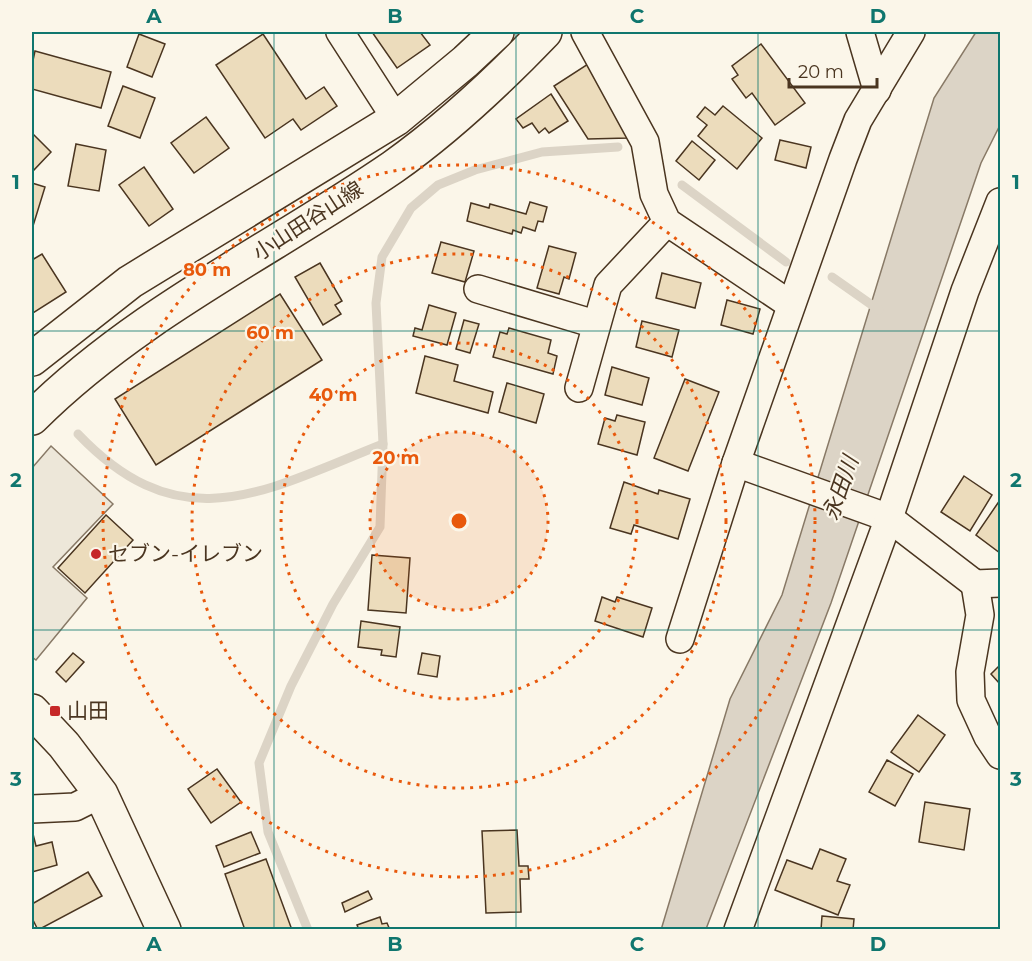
<svg xmlns="http://www.w3.org/2000/svg" width="1032" height="961" viewBox="0 0 1032 961" font-family="Montserrat,'Noto Sans JP',sans-serif">
<rect width="100%" height="100%" fill="#fbf6e9"/>
<polygon fill="#ede7d9" stroke="#887966" stroke-width="1.5" points="51,446 113,504 53,567 87,598 36,660 32,657 32,468"/>
<polygon fill="#dcd4c6" stroke="#887966" stroke-width="1.5" points="976,32 1000,32 1000,125 981,163 831,603 706,929 661,930 730,699 782,595 934,98"/>
<g fill="none" stroke-linecap="round" stroke-linejoin="round">
<g stroke="#dcd4c6" stroke-width="9">
<polyline points="682,185 786,262"/>
<polyline points="832,277 879,310"/>
<path d="M78 434C182 543 264 491 383 444"/>
<polyline points="308,930 268,832 259,763 291,686 333,604 380,527 383,444 376,303 382,257 411,208 438,185 475,170 542,152 618,147"/>
</g>
</g>
<g fill="#ecdcbc" stroke="#4a3520" stroke-width="1.5">
<polygon points="372,32 420,32 430,45 397,68"/>
<polygon points="139,34 165,44 152,77 127,67"/>
<polygon points="263,34 306,99 324,87 337,106 301,130 293,119 265,138 216,65"/>
<polygon points="761,44 805,103 775,125 752,93 746,98 732,79 738,75 732,66"/>
<polygon points="35,51 111,72 101,108 32,89 32,65"/>
<polygon points="588,64 628,138 588,139 554,86"/>
<polygon points="123,86 155,98 140,138 108,126"/>
<polygon points="551,94 568,121 549,133 545,128 539,133 532,123 523,128 516,119"/>
<polygon points="723,106 762,138 737,169 698,136 707,125 697,117 705,107 715,115"/>
<polygon points="206,117 229,148 194,173 171,143"/>
<polygon points="32,133 51,152 32,172"/>
<polygon points="780,140 811,147 806,168 775,160"/>
<polygon points="692,141 715,160 699,180 676,161"/>
<polygon points="76,144 106,150 99,191 68,186"/>
<polygon points="144,167 173,209 149,226 119,185"/>
<polygon points="32,183 45,187 33,226 32,226"/>
<polygon points="530,202 547,207 543,222 538,221 535,231 523,227 521,233 513,230 512,234 467,221 471,203 489,208 490,204 526,214"/>
<polygon points="441,242 474,251 465,282 432,273"/>
<polygon points="549,246 576,253 569,279 564,277 559,294 537,288"/>
<polygon points="42,254 66,292 33,313 32,260"/>
<polygon points="320,263 342,301 335,305 341,314 323,325 295,277"/>
<polygon points="662,273 701,283 695,308 656,298"/>
<polygon points="280,294 322,360 156,465 115,399"/>
<polygon points="727,300 760,309 753,334 721,325"/>
<polygon points="429,305 456,313 447,345 413,336 415,328 422,330"/>
<polygon points="464,320 479,324 470,353 456,349"/>
<polygon points="642,321 679,330 672,357 636,347"/>
<polygon points="509,328 551,340 548,353 557,356 553,374 493,357 500,332 507,334"/>
<polygon points="425,356 458,365 454,381 493,392 488,413 416,393"/>
<polygon points="612,367 649,378 642,405 605,395"/>
<polygon points="685,379 719,392 688,471 654,458"/>
<polygon points="507,383 544,394 536,423 499,412"/>
<polygon points="617,415 645,422 637,455 598,444 605,418 615,421"/>
<polygon points="964,476 992,495 970,531 941,512"/>
<polygon points="624,482 658,494 659,490 690,499 678,539 634,525 631,534 610,528"/>
<polygon points="1000,500 1000,553 976,535"/>
<polygon points="106,515 133,540 85,593 58,568"/>
<polygon points="372,555 410,558 406,613 368,610"/>
<polygon points="602,597 615,602 617,597 652,608 643,637 595,621"/>
<polygon points="361,621 400,627 396,657 381,655 382,650 358,647"/>
<polygon points="73,653 84,662 66,682 56,672"/>
<polygon points="422,653 440,656 437,677 418,674"/>
<polygon points="1000,665 1000,684 991,674"/>
<polygon points="918,715 945,735 919,772 891,752"/>
<polygon points="887,760 913,774 895,806 869,792"/>
<polygon points="217,769 241,802 211,823 188,789"/>
<polygon points="925,802 970,809 964,850 919,842"/>
<polygon points="32,830 36,846 52,842 57,865 32,872"/>
<polygon points="517,830 519,866 528,866 529,879 520,879 521,912 486,913 482,831"/>
<polygon points="251,832 260,853 224,867 216,846"/>
<polygon points="820,849 846,859 837,881 850,885 838,915 775,890 787,860 812,869"/>
<polygon points="266,859 292,930 245,930 225,874"/>
<polygon points="88,872 102,896 38,930 32,918 32,904"/>
<polygon points="368,891 372,899 345,912 342,903"/>
<polygon points="822,916 854,919 853,930 821,930"/>
<polygon points="380,917 382,924 387,923 390,930 359,930 357,925"/>
</g>
<g fill="none" stroke-linecap="round" stroke-linejoin="round">
<defs>
<g id="minor">
<polyline points="340,32 396,119"/>
<polyline points="585,32 645,142 654,194 667,222 791,305"/>
<polyline points="860,32 877,90"/>
<polyline points="478,289 595,324"/>
<polyline points="579,388 608,285 667,222"/>
<polyline points="736,463 889,518 975,584 1000,583"/>
<polyline points="975,584 980,615 970,672 971,700 988,737 1000,755"/>
<polyline points="680,639 736,463 843,159 858,120 911,32"/>
<polyline points="32,809 75,807 101,794"/>
<polyline points="738,930 889,518 965,291 1000,202"/>
</g>
<g id="secondary">
<polyline points="32,359 130,282 396,119 466,61 497,32"/>
<path d="M32 418C136 314 272 250 393 167 448 128 499 80 545 32"/>
</g>
<polyline id="primary" points="32,711 64,745 101,794 164,930"/>
</defs>
<use href="#minor" stroke="#4a3520" stroke-width="30"/>
<use href="#secondary" stroke="#4a3520" stroke-width="36"/>
<use href="#primary" stroke="#4a3520" stroke-width="36"/>
<use href="#minor" stroke="#fbf6e9" stroke-width="27"/>
<use href="#secondary" stroke="#fbf6e9" stroke-width="33"/>
<use href="#primary" stroke="#fbf6e9" stroke-width="33"/>
</g>
<path fill="none" stroke="#0f766e" stroke-width="1.5" stroke-opacity="0.55" d="M274 32V930M516 32V930M758 32V930M32 331H1000M32 630H1000"/>
<circle cx="459" cy="521" r="89" fill="#e8590c" fill-opacity=".12"/>
<g fill="none" stroke="#e8590c" stroke-width="3" stroke-dasharray="3 6">
<circle cx="459" cy="521" r="89"/>
<circle cx="459" cy="521" r="178"/>
<circle cx="459" cy="521" r="267"/>
<circle cx="459" cy="521" r="356"/>
</g>
<g fill="#c62828" stroke="#fbf6e9" stroke-width="2">
<circle cx="96" cy="554" r="6"/>
<rect x="49" y="705" width="12" height="12" rx="3"/>
</g>
<g text-anchor="middle" stroke-width="4.5" stroke-linejoin="round" paint-order="stroke">
<g font-size="21" fill="#4a3520" stroke="#fbf6e9">
<text transform="translate(308 221) rotate(-33)" y="7">小山田谷山線</text>
</g>
<g font-size="21" fill="#4a3520" stroke="#fbf6e9" text-anchor="start">
<text x="108" y="561">セブン-イレブン</text>
<text x="67" y="718">山田</text>
</g>
<g font-size="22" font-style="italic" fill="#4a3520" stroke="#fbf6e9">
<text transform="translate(840 488) rotate(-71)" y="8">永田川</text>
</g>
</g>
<circle cx="459" cy="521" r="9" fill="#e8590c" stroke="#fbf6e9" stroke-width="3"/>
<g font-size="18" text-anchor="middle" font-weight="bold" fill="#e8590c" stroke="#fbf6e9" stroke-width="4.5" stroke-linejoin="round" paint-order="stroke">
<text x="207" y="276">80 m</text>
<text x="270" y="339">60 m</text>
<text x="333" y="401">40 m</text>
<text x="396" y="464">20 m</text>
</g>
<rect width="1032" height="961" fill="none" stroke="#fbf6e9" stroke-width="66"/>
<path d="M789 78v9h88v-9" fill="none" stroke="#4a3520" stroke-width="3"/>
<text x="798" y="78" font-size="18" fill="#4a3520" stroke="#fbf6e9" stroke-width="4.5" paint-order="stroke">20 m</text>
<rect x="33" y="33" width="966" height="895" fill="none" stroke="#0f766e" stroke-width="2"/>
<g font-size="20" text-anchor="middle" font-weight="bold" fill="#0f766e">
<text x="154" y="23">A</text>
<text x="395" y="23">B</text>
<text x="637" y="23">C</text>
<text x="878" y="23">D</text>
<text x="16" y="189">1</text>
<text x="1016" y="189">1</text>
<text x="16" y="487">2</text>
<text x="1016" y="487">2</text>
<text x="16" y="786">3</text>
<text x="1016" y="786">3</text>
<text x="154" y="951">A</text>
<text x="395" y="951">B</text>
<text x="637" y="951">C</text>
<text x="878" y="951">D</text>
</g>
</svg>
